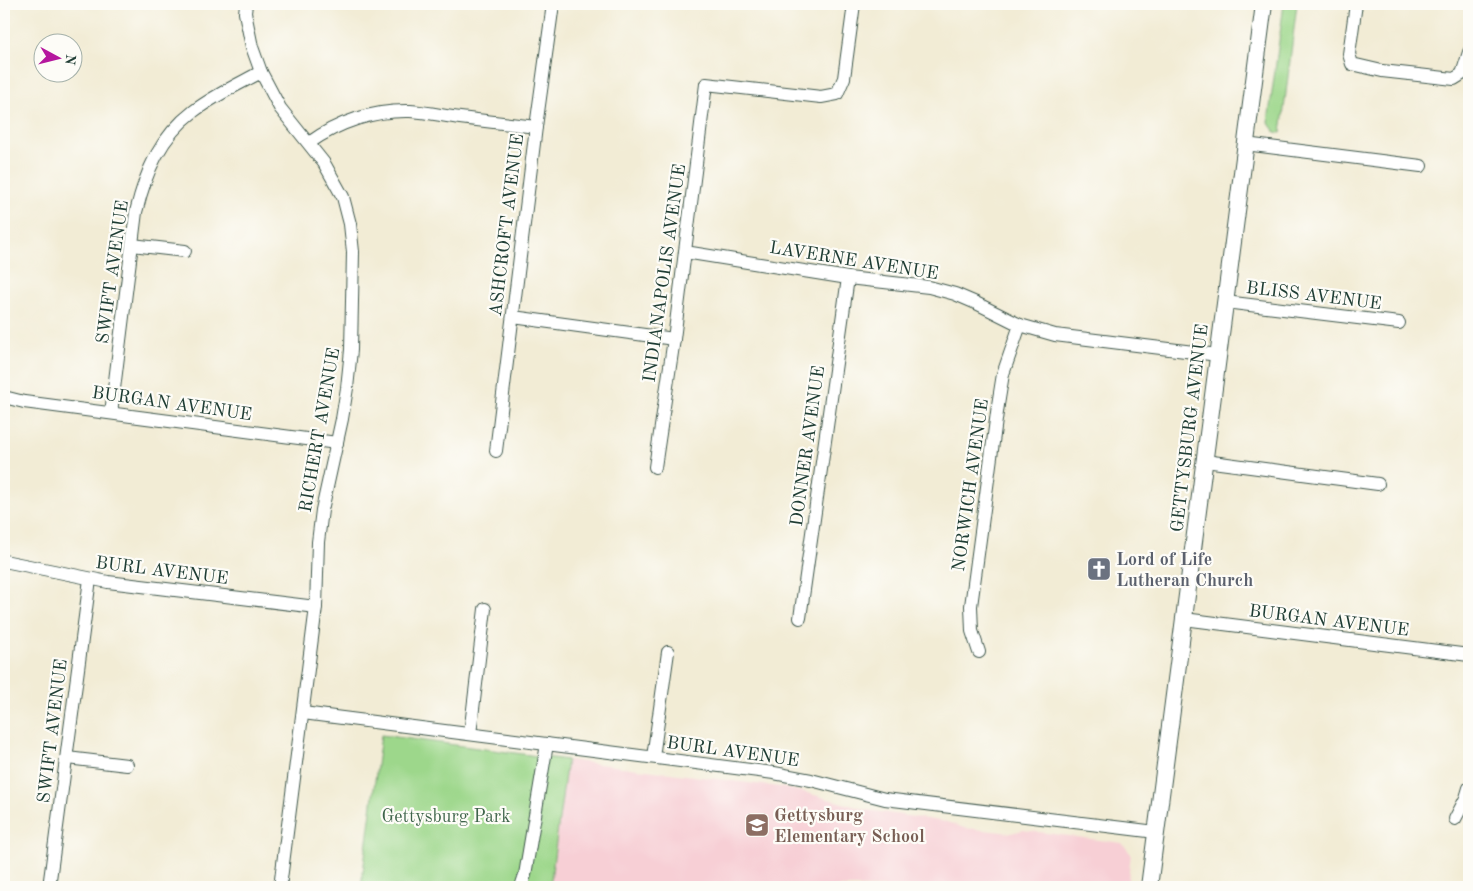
<svg xmlns="http://www.w3.org/2000/svg" width="1473" height="891" viewBox="0 0 1473 891" font-family="'Old Standard TT',serif">
<rect width="100%" height="100%" fill="#fdfcf7"/>
<filter id="ink" filterUnits="userSpaceOnUse"><feTurbulence type="fractalNoise" baseFrequency=".02" numOctaves="2"/><feDisplacementMap in="SourceGraphic" scale="10" xChannelSelector="R" yChannelSelector="G"/><feConvolveMatrix kernelMatrix="1 2 1 2 8 2 1 2 1" color-interpolation-filters="sRGB"/></filter>
<filter id="wash" filterUnits="userSpaceOnUse"><feTurbulence type="fractalNoise" baseFrequency=".0096" numOctaves="4" result="noise"/><feDisplacementMap in="SourceGraphic" scale="20" xChannelSelector="R" yChannelSelector="G"/><feGaussianBlur stdDeviation="1.12" result="paint"/><feColorMatrix in="noise" values="0 0 0 0 0 0 0 0 0 0 0 0 0 0 0 0 0 1.4 0 .05"/><feComposite in="paint" operator="in"/></filter>
<g filter="url(#wash)">
<rect width="100%" height="100%" fill="#f2ecd5"/>
<polygon fill="#f7cfd5" points="567,760 780,787 804,792 867,810 947,822 964,828 1011,833 1023,830 1122,843 1131,854 1127,887 550,887"/>
<g fill="#9dd78b" stroke="#5e8a60">
<polygon points="1284,4 1297,4 1281,133 1275,132 1268,122"/>
<polygon points="381,735 567,760 550,887 361,887"/>
</g>
</g>
<g filter="url(#ink)">
<g fill="none" stroke-linecap="round" stroke-linejoin="round">
<defs>
<g id="minor">
<polyline points="246,4 245,13 252,47 261,72 280,108 324,163 343,197 350,224 353,252 351,350 347,388 342,419 322,510 318,542 316,607 280,887"/>
<polyline points="1356,4 1349,54 1352,64 1382,71 1454,79 1462,74 1469,52"/>
<path d="M309 143C338 122 374 110 410 111 427 112 444 116 460 118 485 121 511 124 536 127"/>
<polyline points="1245,144 1421,166"/>
<polyline points="132,245 185,251"/>
<polyline points="685,252 848,278 929,287 955,294 976,303 1020,325 1055,335 1218,355"/>
<polyline points="1225,302 1399,323"/>
<polyline points="513,317 674,339"/>
<polyline points="4,397 24,402 337,443"/>
<path d="M111 413 136 212C146 171 160 137 194 111 215 95 239 84 261 72"/>
<polyline points="496,451 536,127 553,4"/>
<polyline points="1205,461 1378,484"/>
<polyline points="655,467 674,339 706,84 821,97 837,94 844,78 854,4"/>
<polyline points="4,561 108,582 316,607"/>
<polyline points="800,618 848,278"/>
<polyline points="1184,619 1469,655"/>
<polyline points="979,652 972,631 971,606 998,405 1003,374 1020,325"/>
<polyline points="303,713 774,773 811,780 885,799 1156,832"/>
<polyline points="470,734 485,609"/>
<polyline points="653,757 668,652"/>
<polyline points="67,758 127,765"/>
<polyline points="1455,819 1466,798 1469,788"/>
<polyline points="49,887 90,579"/>
<polyline points="521,887 525,875 547,744"/>
</g>
<polyline id="tertiary" points="1149,887 1264,4"/>
</defs>
<use href="#minor" stroke="#3f574c" stroke-width="14"/>
<use href="#tertiary" stroke="#3f574c" stroke-width="18"/>
<use href="#minor" stroke="#fff" stroke-width="12"/>
<use href="#tertiary" stroke="#fff" stroke-width="16"/>
</g>
</g>
<defs>
<symbol id="church-square" viewBox="-11 -11 22 22"><rect x="-9" y="-9" width="18" height="18" rx="4" fill="#6b7280" stroke="#fdfcf7"/><path d="M-1.2-6h2.4v3.5h3.3v2.4h-3.3V6h-2.4V-.1h-3.3v-2.4h3.3Z" fill="#fff"/></symbol>
<symbol id="school-square" viewBox="-11 -11 22 22"><rect x="-9" y="-9" width="18" height="18" rx="4" fill="#8d6e63" stroke="#fdfcf7"/><path d="M0-5L7-2L0 1L-7-2ZM-4 1L0 2.5L4 1V4Q0 6-4 4Z" fill="#fff"/></symbol>
</defs>
<g fill-rule="evenodd">
<use href="#church-square" x="1085" y="555" width="28" height="28"/>
<use href="#school-square" x="743" y="811" width="28" height="28"/>
</g>
<g text-anchor="middle" stroke-width="4.5" stroke-linejoin="round" paint-order="stroke">
<g font-size="18" fill="#1f3d34" stroke="#fdfcf7">
<text transform="translate(506 225) rotate(-83)" y="6">ASHCROFT AVENUE</text>
<text transform="translate(854 260) rotate(9)" y="6">LAVERNE AVENUE</text>
<text transform="translate(112 272) rotate(-82)" y="6">SWIFT AVENUE</text>
<text transform="translate(664 273) rotate(-82)" y="6">INDIANAPOLIS AVENUE</text>
<text transform="translate(1314 295) rotate(7)" y="6">BLISS AVENUE</text>
<text transform="translate(172 403) rotate(8)" y="6">BURGAN AVENUE</text>
<text transform="translate(1189 428) rotate(-83)" y="6">GETTYSBURG AVENUE</text>
<text transform="translate(319 430) rotate(-80)" y="6">RICHERT AVENUE</text>
<text transform="translate(807 446) rotate(-82)" y="6">DONNER AVENUE</text>
<text transform="translate(970 485) rotate(-82)" y="6">NORWICH AVENUE</text>
<text transform="translate(162 570) rotate(7)" y="6">BURL AVENUE</text>
<text transform="translate(1329 620) rotate(7)" y="6">BURGAN AVENUE</text>
<text transform="translate(52 731) rotate(-83)" y="6">SWIFT AVENUE</text>
<text transform="translate(733 751) rotate(8)" y="6">BURL AVENUE</text>
</g>
<g font-size="18" font-weight="bold" fill="#5b616d" stroke="#fdfcf7" text-anchor="start">
<text x="1116" y="565">Lord of Life<tspan x="1116" dy="21">Lutheran Church</tspan></text>
</g>
<g font-size="18" font-weight="bold" fill="#785e54" stroke="#fdfcf7" text-anchor="start">
<text x="774" y="821">Gettysburg<tspan x="774" dy="21">Elementary School</tspan></text>
</g>
<g font-size="18" fill="#3e644a" stroke="#fdfcf7">
<text x="446" y="822">Gettysburg Park</text>
</g>
</g>
<rect width="1473" height="891" fill="none" stroke="#fdfcf7" stroke-width="20"/>
<g transform="translate(58 58) rotate(97)"><circle r="24" fill="#fdfcf7" stroke="#a4b0a9"/>
<path d="M0-4L9 19L0 12L-9 19Z" fill="#b5179e"/>
<text y="-8" font-size="14" font-weight="bold" text-anchor="middle" fill="#1f3d34">N</text>
</g>
</svg>
